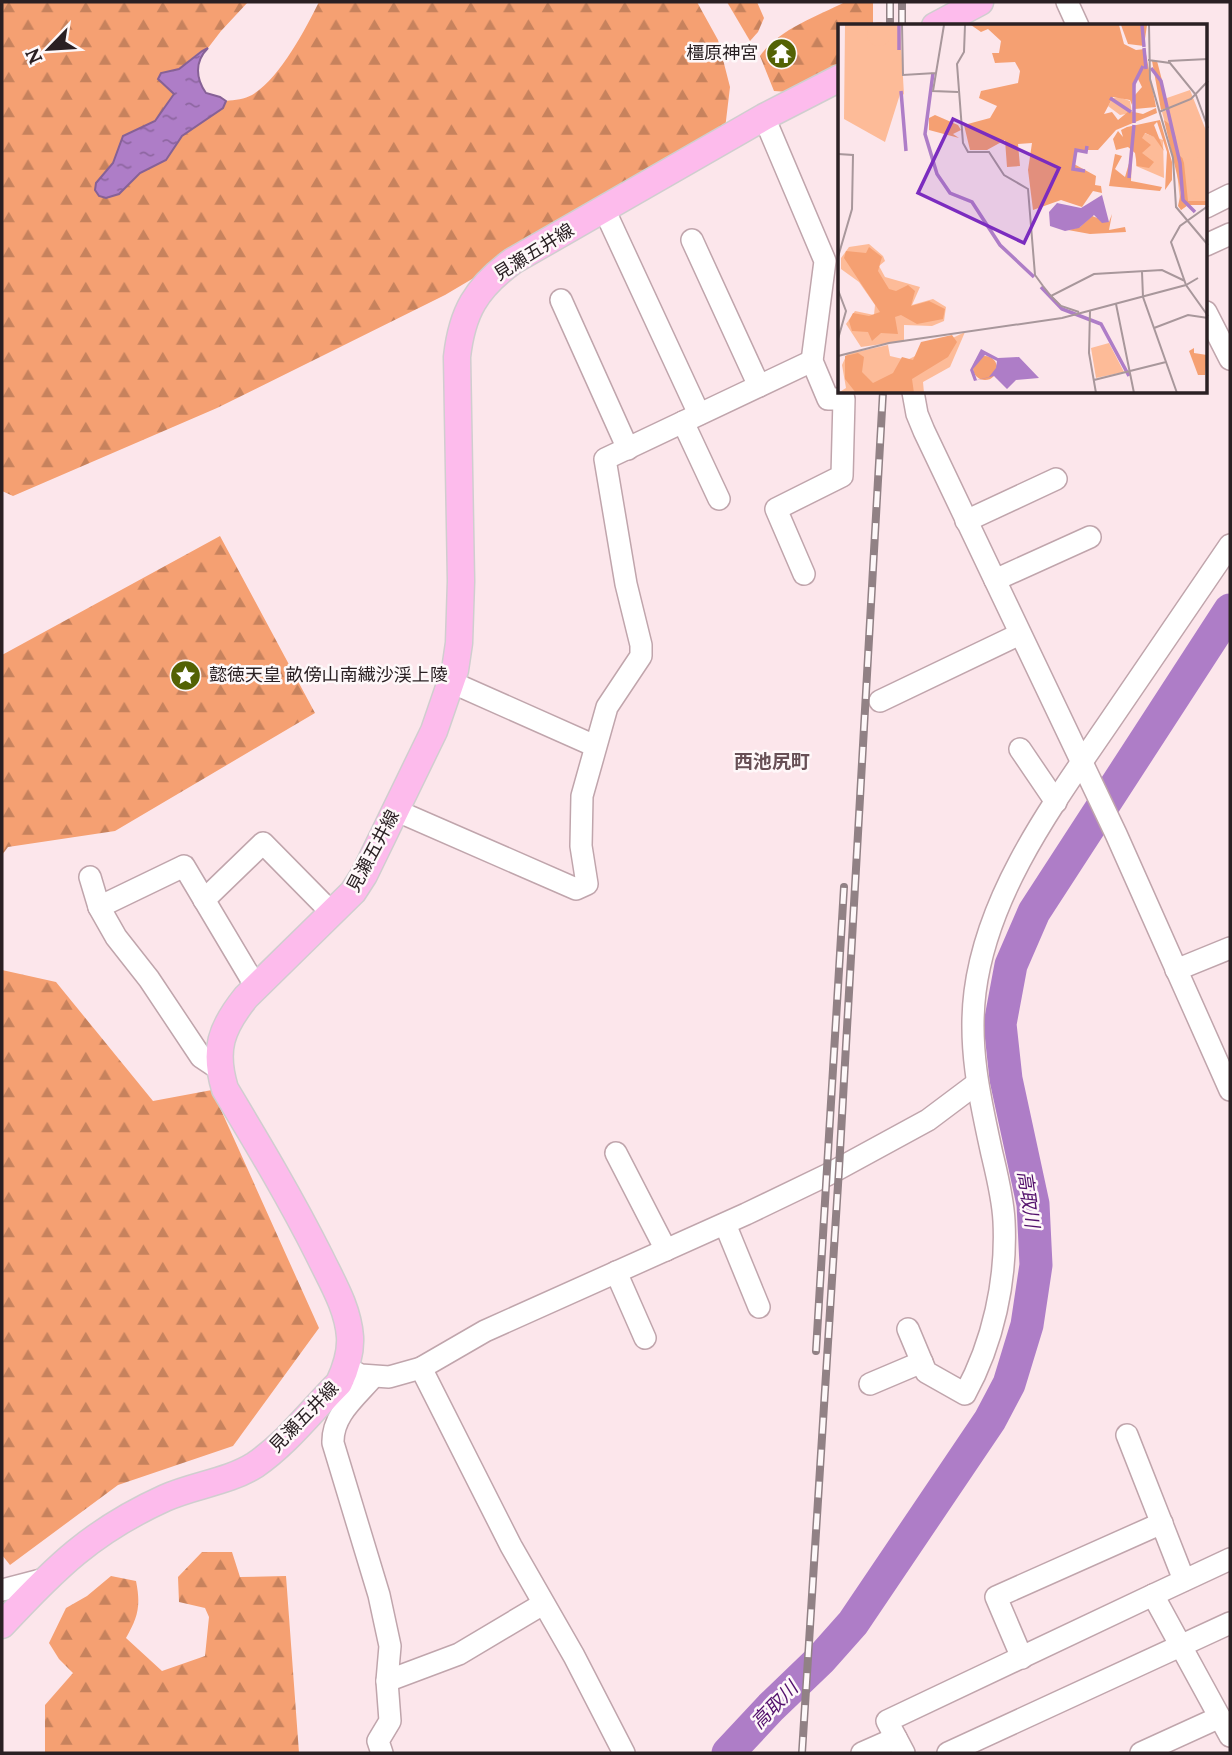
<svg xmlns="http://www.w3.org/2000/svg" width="1232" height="1755" viewBox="0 0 1232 1755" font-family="Lora,'Noto Sans JP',serif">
<defs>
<pattern id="forest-firs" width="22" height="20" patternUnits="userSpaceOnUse" patternTransform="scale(1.75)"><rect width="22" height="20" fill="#f5a072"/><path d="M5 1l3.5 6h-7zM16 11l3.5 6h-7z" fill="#c7825d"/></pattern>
<pattern id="water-ripples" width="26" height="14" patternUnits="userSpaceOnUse" patternTransform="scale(1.75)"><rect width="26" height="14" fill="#ae7dc7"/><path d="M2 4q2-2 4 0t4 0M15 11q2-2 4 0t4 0" fill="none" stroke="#8e66a1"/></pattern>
</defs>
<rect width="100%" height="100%" fill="#fce6eb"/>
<g fill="url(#forest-firs)">
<path d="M2 2H248L221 31 208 48 201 51 179 69 158 79 175 93 155 121 123 136 113 163 96 183 119 194 140 173 166 160 182 136 223 108 226 101C235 100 245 99 252 95 280 78 305 30 319 2H697L718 40 730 87 725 129 445 295 217 408 13 496 2 491Z"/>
<polygon points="727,2 757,2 764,18 758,32 750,41"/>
<path d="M845 2H873V26H840V65L788 92 774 91 760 56C779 29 816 17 845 2Z"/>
<polygon points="220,536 315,713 115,831 8,847 2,855 2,655"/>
<polygon points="2,970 56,982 153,1101 212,1090 319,1328 233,1446 118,1485 10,1565 2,1555"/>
<path d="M202 1552H232L240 1577 286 1576 299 1753H45V1705L73 1673 59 1659 49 1643 66 1608 87 1596 111 1576 136 1581C141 1606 138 1617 126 1638L162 1671 205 1656 209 1617 205 1608 179 1602 178 1577Z"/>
</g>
<path fill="url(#water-ripples)" stroke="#866196" stroke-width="2" d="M208 48C194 62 196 79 206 93L220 97 226 101 223 108 182 136 166 160 140 173 119 194 106 198 99 196 95 190 96 183 113 163 123 136 155 121 174 94 158 79 161 73 179 69 202 51Z"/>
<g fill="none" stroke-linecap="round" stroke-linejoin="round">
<polyline stroke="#ae7dc7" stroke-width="33" points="728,1753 771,1707 821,1659 853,1623 990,1420 1009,1384 1027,1325 1036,1265 1033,1204 1006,1079 1000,1024 1011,965 1034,912 1230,610"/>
<defs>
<g id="minor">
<polyline points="1067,2 1078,26"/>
<polyline points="764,117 825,261 812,361 828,399 844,399 842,476 776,509 804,574"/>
<polyline points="1206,207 1230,195"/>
<polyline points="604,209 699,414"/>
<polyline points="692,240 759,386"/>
<polyline points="1206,245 1230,234"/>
<polyline points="561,300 628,449"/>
<polyline points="1206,312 1230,359"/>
<polyline points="913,392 917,414 924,431 1116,834 1230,1090"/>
<polyline points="683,422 719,499"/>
<polyline points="966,521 1056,479"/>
<polyline points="995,580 1090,537"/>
<polyline points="451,682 595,746"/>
<polyline points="880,701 1020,634"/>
<polyline points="1020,749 1056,802"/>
<polyline points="395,810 576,889 587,884 581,846 582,796 607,707 641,656 641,645 626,584 605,459 812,361"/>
<polyline points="90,877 99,907 116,937 149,979 201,1057 219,1069"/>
<polyline points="204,900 263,843 333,914"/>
<polyline points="99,907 184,866 256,987"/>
<polyline points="1176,970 1230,948"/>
<polyline points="616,1153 666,1250"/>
<polyline points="725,1224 759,1307"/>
<polyline points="616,1272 645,1338"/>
<path d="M908 1329 926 1372 965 1394C993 1343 1007 1280 1004 1221 1003 1199 997 1175 992 1154 980 1099 968 1048 975 992 988 889 1057 799 1114 715 1152 659 1191 602 1230 545"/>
<polyline points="346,1368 361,1375 389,1377 421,1368 485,1331 746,1214 827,1175 928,1120 976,1084"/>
<polyline points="421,1368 511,1546 574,1656 624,1753"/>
<path d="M373 1377C356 1397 332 1415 333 1443L379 1595 390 1646 387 1681 390 1721 378 1741 382 1753"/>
<polyline points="870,1384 922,1362"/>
<polyline points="1127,1435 1184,1580"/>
<polyline points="2,1590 45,1579"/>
<polyline points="1153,1595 1230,1559"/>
<polyline points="1022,1658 996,1597 1162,1523"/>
<polyline points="387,1681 459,1654 543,1604"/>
<polyline points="862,1753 896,1738"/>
<polyline points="904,1753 887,1721 1153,1595 1230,1736"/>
<polyline points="948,1753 1230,1623"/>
<polyline points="1141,1753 1220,1717"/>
</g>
<g id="major">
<polyline points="935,26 980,2"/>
<path d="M2 1625C55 1568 92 1531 165 1498 194 1485 228 1482 255 1465 287 1443 312 1410 339 1383 346 1368 351 1353 350 1337 348 1308 332 1282 320 1257 291 1199 258 1144 225 1089 213 1050 221 1028 246 997L353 892 364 875 434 731 455 670 459 643 461 581 457 357C462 312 476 288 513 261L764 117 840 78"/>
</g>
</defs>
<use href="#minor" stroke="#c0a5ac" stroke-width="24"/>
<use href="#major" stroke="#d0cecf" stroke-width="29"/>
<use href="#minor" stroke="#fff" stroke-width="21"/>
<use href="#major" stroke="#fdbbec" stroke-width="26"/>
<defs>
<g id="rail">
<polyline points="890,2 890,26"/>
<polyline points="902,26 902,2"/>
<polyline points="816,1351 844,887"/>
<polyline points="802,1753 839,1169 883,392"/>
</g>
</defs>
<use href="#rail" stroke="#918185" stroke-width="8"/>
<use href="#rail" stroke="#fef8f9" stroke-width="5" stroke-dasharray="16" stroke-linecap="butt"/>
</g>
<defs>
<symbol id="temple-disc" viewBox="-11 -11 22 22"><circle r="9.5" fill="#536204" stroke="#fef8f9"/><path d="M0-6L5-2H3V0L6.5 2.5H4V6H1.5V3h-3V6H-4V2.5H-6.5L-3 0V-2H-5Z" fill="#fff"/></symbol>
<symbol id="sight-disc" viewBox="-11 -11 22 22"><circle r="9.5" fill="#536204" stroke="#fef8f9"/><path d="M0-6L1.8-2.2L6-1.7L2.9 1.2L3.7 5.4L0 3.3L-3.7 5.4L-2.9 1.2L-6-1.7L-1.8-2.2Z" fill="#fff"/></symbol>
</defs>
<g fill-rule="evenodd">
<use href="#temple-disc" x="764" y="36" width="35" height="35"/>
<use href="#sight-disc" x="168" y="658" width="35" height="35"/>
</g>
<g text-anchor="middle" stroke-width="5" stroke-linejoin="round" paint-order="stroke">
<g font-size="18" fill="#2a2023" stroke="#fef8f9" text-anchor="end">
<text x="758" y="59">橿原神宮</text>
<text x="209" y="681" text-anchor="start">懿徳天皇 畝傍山南繊沙渓上陵</text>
</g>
<g font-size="18" fill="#2a2023" stroke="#fef8f9">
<text transform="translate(534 252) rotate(-32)" y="6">見瀬五井線</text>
<text transform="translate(373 851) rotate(-62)" y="6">見瀬五井線</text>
<text transform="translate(304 1417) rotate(-46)" y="6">見瀬五井線</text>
</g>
<g font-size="19" font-weight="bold" fill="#675056" stroke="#fef8f9">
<text x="772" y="768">西池尻町</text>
</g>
<g font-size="19" font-style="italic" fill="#53116c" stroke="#fef8f9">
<text transform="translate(1029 1199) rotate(82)" y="7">高取川</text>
<text transform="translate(774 1705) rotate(-46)" y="7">高取川</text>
</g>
</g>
<g transform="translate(838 24)">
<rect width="369" height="369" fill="#fce6eb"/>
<path d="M7 1H62L66 71 63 67 47 118 6 95ZM352 66 369 109V181H350L343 186 338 139 324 88 329 86 326 75ZM281 73 292 77 294 89 282 91 270 82 275 74ZM298 106 325 116 326 154 298 142ZM31 220 45 232 47 237 41 242 47 253 82 263 74 281 95 275 108 283 106 297 94 302 66 301V317L23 323 8 300 17 287 36 291 37 281 21 258 3 245V234L11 223ZM127 308 112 343 85 358 86 369H0L8 364 4 341 9 330 50 321 52 332 69 336ZM271 319 286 348 258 354 253 324Z" fill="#fdbb98"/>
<path d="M133 1H281L286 20 298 26 307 25 318 83 297 85V71L304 63 299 53 294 81 292 76 275 73 266 90 274 88 280 96 291 87 305 90 318 84 319 89 278 106 260 126H238L236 140 258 152 257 161 263 162 264 169 255 167 244 183 223 176 195 186 190 146 194 119 180 120 182 142 169 143 167 116 149 126H132L126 101 152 94 159 82 141 74 143 67 180 59 182 47 177 38 157 39 154 29H161L163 17 150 5 143 8ZM283 1H309L306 22 290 20ZM314 37H319L324 56 329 84 323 86ZM97 91 120 101 123 106 115 110 121 114 91 106V94ZM322 96 334 138V156L327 166 329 128 319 98 316 101 326 127 316 113 307 109 304 114 313 121 304 129 316 138 311 144 299 142 297 129 290 123 278 126 275 115 280 107 285 113 283 106 289 103ZM326 96 334 102 346 139 350 177H369V181H350L343 186 340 182 343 168ZM294 129 293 157 324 163 322 167 271 162 277 130 284 132 277 145 287 153ZM274 190 271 206 287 203 288 208 252 210 230 206 242 203 254 192 271 198ZM31 223 44 233 40 247 51 265 58 267 70 261 77 267 73 282 91 277 107 285 105 295 79 300 63 291 57 293 60 310 43 309 34 317 30 308 14 307 11 297 15 289 31 292 42 288 6 234 8 227 28 229ZM114 311 119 318 110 333 74 355 76 369H18L7 355V332L20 329 26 333 24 348 35 359 55 349 64 333 75 336 83 318ZM356 324V329L369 331 367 351H360L351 327ZM135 344a12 12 0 1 1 24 0a12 12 0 1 1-24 0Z" fill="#f5a072"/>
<path d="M29 10a12 12 0 1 1 24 0a12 12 0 1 1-24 0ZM337 121a15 15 0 1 1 30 0a15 15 0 1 1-30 0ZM370 153 369 174 356 175 350 167 351 157Z" fill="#fdbb98"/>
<path d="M264 171 271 198 264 199 256 191 241 204 227 207 212 202 211 188 219 179 243 184ZM143 325 160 334 181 333 201 354 178 356 169 365 156 352 136 357 132 346ZM147 331 159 337 158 344 151 353 139 356 135 345Z" fill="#ae7dc7" fill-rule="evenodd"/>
<path fill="none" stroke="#ae7dc7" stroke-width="3.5" d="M304 1 306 23M306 24 308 45M61 26V1M313 44 323 57 342 139 345 176 357 188M95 49 87 110 99 150 112 169 134 178 162 221 196 253M63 67 68 127M272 74 293 88M296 99V60L305 42M247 147 235 145 238 126 248 128 249 122M291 154 296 101M203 263 224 285 263 300 291 352"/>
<path fill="none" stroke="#a8979b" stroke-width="2" d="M64 1 65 51 98 49M106 1 95 67 120 68M127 1 126 28 119 40 125 119 130 128H151L166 151 190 165 197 251 205 262 213 272 256 250 324 246 347 257M311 1 312 55 335 134 338 183 370 221M310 36 332 39 358 71 370 104M330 37 370 35M321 88 353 75 370 57M0 130 15 131 14 185 0 233M370 182 342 202 333 218 348 261 370 292M304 248 305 273 339 369M0 266 8 287 0 315M213 272 223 282 241 288M278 280 296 369M252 287 251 329 258 369M316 304 350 291 370 294M0 332 51 319 224 294 348 261 360 254M256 356 328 338"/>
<path fill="#7b2cbf" fill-opacity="0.15" stroke="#7b2cbf" stroke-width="3.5" d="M115 95 221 144 186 219 80 169Z"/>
<rect width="369" height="369" fill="none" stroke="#2a2023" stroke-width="3.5"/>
</g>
<rect width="1232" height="1755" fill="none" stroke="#2a2023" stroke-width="7"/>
<g transform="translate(49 49) rotate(245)" stroke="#fef8f9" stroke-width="5" paint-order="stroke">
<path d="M0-5L12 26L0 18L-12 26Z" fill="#2a2023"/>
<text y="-10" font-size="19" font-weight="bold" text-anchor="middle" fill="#2a2023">N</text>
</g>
</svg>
